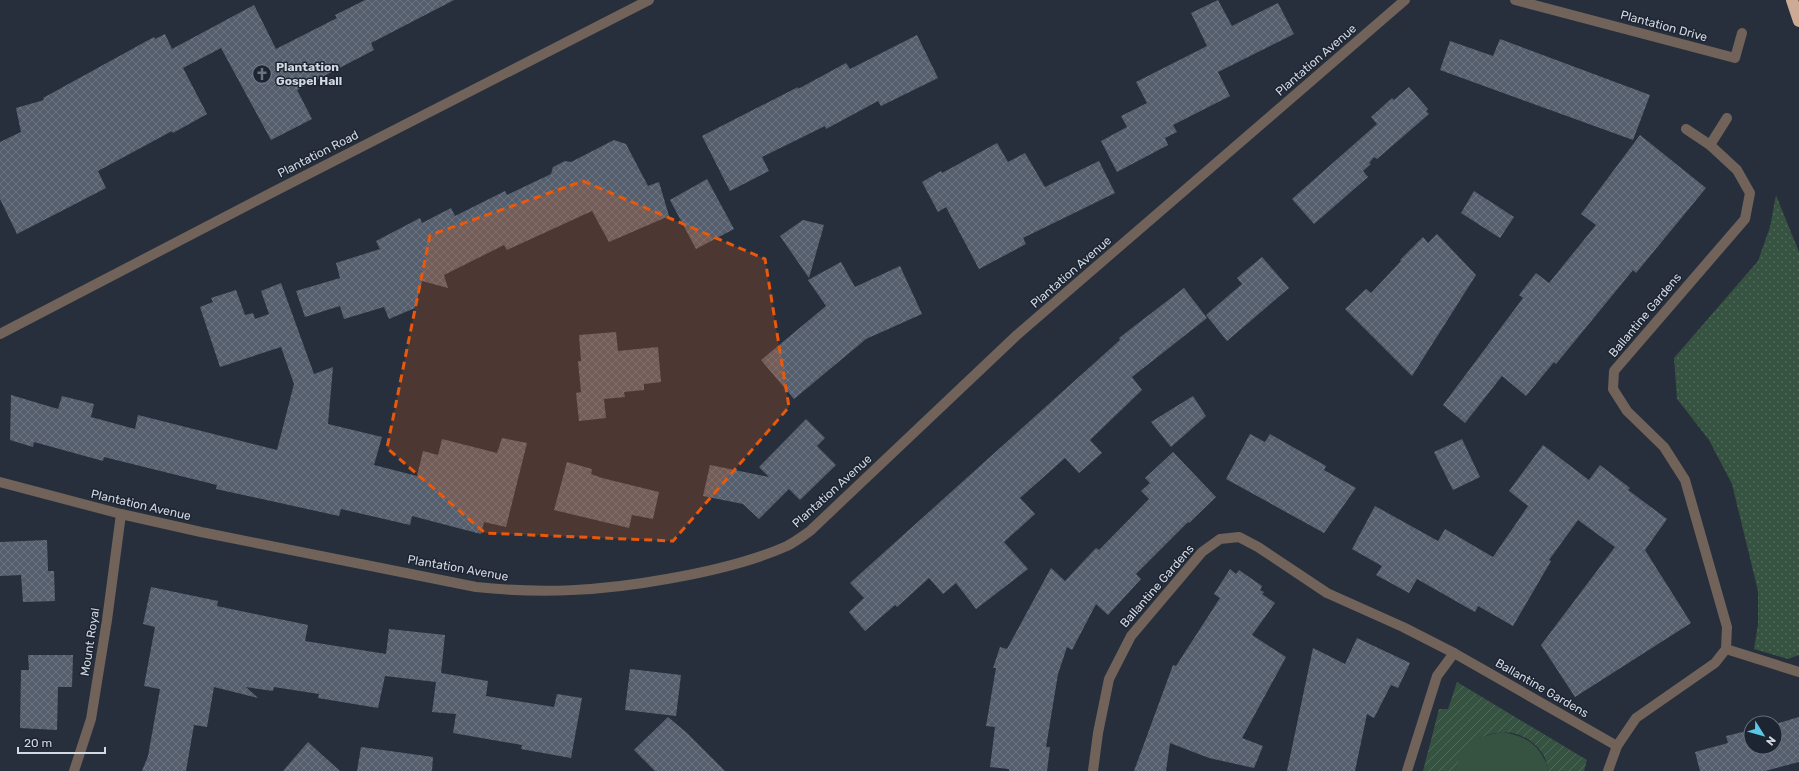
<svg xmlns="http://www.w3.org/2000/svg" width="1799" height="771" viewBox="0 0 1799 771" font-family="Rubik,sans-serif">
<defs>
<pattern id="grass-dots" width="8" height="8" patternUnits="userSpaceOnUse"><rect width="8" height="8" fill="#365241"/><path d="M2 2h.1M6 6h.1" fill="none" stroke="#526a5c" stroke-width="1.8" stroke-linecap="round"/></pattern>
<pattern id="garden-furrows" width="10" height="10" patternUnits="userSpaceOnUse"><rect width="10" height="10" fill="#365241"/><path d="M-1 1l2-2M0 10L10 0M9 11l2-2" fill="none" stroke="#526a5c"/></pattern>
<pattern id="building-cross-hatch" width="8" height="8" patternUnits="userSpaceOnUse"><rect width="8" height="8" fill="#555e6d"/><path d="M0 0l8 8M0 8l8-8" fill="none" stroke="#6d7482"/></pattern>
</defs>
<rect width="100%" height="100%" fill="#272f3d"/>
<polygon fill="url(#grass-dots)" points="1776,195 1799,252 1799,655 1788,659 1754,649 1758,624 1758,591 1732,484 1709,440 1677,399 1674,358 1758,261 1770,227"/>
<path fill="#365241" d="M1503 732C1529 737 1541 746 1549 771H1455C1462 745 1477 736 1503 732Z"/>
<path fill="url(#garden-furrows)" d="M1457 682 1587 760 1584 771H1549C1547 766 1546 761 1544 756 1520 717 1467 729 1455 771H1423L1439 709H1448Z"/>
<g fill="url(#building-cross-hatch)">
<polygon points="365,0 454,0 371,43 374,50 297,90 312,119 271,140 221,48 183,68 207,114 173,133 172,131 98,171 106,188 17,234 0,199 0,142 21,132 16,108 44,100 43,98 154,37 155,39 165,34 172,49 254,5 276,49 337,18 335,15"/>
<polygon points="1218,0 1232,26 1278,3 1294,34 1218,72 1230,96 1173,125 1177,132 1165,138 1168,145 1117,172 1101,141 1127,127 1121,116 1147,103 1136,82 1207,46 1191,13"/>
<polygon points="917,35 938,78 881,106 878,101 826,129 825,126 762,157 769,171 730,191 702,136 798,87 798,89 846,63 850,69"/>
<polygon points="1500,39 1650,95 1633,140 1440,70 1450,41 1493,56"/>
<polygon points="1409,87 1428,109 1426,111 1429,114 1377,159 1374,157 1369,163 1371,164 1363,171 1368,177 1314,224 1292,199 1377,124 1371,117 1392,98 1394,100"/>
<polygon points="1640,135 1706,188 1636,273 1633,270 1556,364 1554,362 1526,396 1502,376 1465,423 1443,405 1523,298 1519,295 1536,273 1549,283 1596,225 1581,214"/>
<polygon points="614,140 626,144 648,186 659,182 669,216 609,242 592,211 507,250 504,245 444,275 448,288 422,281 415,308 389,319 384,307 344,319 340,306 305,317 296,291 340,278 336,263 380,249 376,241 420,218 422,223 451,208 455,216 505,191 507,195 551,174 553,167 565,161 571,162"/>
<polygon points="997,143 1008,162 1025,153 1045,187 1099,161 1115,193 1023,238 1026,244 979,269 946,207 938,212 922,182 941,171 942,173"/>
<polygon points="707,179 734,229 696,249 670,200"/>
<polygon points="1474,191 1514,217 1500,238 1461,213"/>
<polygon points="803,220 824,225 809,278 780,236"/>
<polygon points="1437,234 1476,275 1412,376 1345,309 1366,289 1371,293 1401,261 1400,260 1423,237 1428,243"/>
<polygon points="1262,257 1289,288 1227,341 1206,315 1242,284 1237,278"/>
<polygon points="841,262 855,287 900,266 922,314 866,339 794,399 761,360 826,306 808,280"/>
<polygon points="281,283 314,374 333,367 328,424 382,437 374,465 417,476 423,451 438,455 442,439 497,453 502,438 527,443 506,527 484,522 481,534 412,516 410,525 341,509 339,516 216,489 217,485 104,457 103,461 34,442 33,447 10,440 11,395 58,409 62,396 94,404 91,417 135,429 138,415 277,450 294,384 281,347 220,367 200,307 213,302 211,298 236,290 245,315 253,313 255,319 269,314 261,291"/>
<polygon points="1184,288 1207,318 1132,377 1142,390 1090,440 1102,453 1079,473 1065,458 1020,498 1035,514 1004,542 1028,569 976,609 956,583 943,594 929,578 897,607 895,605 865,631 849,612 864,598 850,583 1120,340 1119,338"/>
<polygon points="616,332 618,351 658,347 661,382 644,384 644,390 624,392 625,397 604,399 606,418 579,421 576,393 581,392 578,361 581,361 579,335"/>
<polygon points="1193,396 1206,416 1171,447 1151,422"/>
<polygon points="806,419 825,438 817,446 836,465 800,500 789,489 759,519 743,504 703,496 710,465 769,477 759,467"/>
<polygon points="1250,434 1265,442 1270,434 1326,466 1324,470 1356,488 1324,533 1226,479"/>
<polygon points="1462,439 1480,477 1453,490 1434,452"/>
<polygon points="1543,445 1589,480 1600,465 1630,488 1628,490 1667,519 1645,550 1691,623 1575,697 1541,645 1615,547 1578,520 1549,560 1551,561 1513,626 1478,606 1475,612 1417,579 1409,593 1376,575 1382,566 1352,549 1375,506 1438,541 1445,529 1493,557 1528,506 1509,491"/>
<polygon points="1173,452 1216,497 1189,523 1188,522 1136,574 1141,579 1108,615 1096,604 1072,650 1067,647 1058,674 1046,747 1050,747 1047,771 1009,771 1009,769 990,767 995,727 986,726 996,668 993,668 1000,647 1007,649 1051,568 1065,581 1096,548 1099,550 1149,499 1141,491 1150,483 1145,478"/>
<polygon points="567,462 592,469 591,474 602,478 659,492 653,519 632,515 629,528 554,510"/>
<polygon points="47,540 48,571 54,571 55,601 23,602 21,575 0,576 0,542"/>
<polygon points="1230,569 1236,574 1239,570 1262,586 1260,590 1264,592 1262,594 1275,603 1252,635 1286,657 1242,738 1263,746 1254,768 1209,758 1170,743 1166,771 1134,771 1173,665 1176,666 1220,598 1214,594"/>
<polygon points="151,587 218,601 217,606 308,625 305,641 386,654 389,629 445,635 441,673 488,681 486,696 554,707 557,694 582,698 571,758 521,749 522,745 453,733 456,714 432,712 436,682 385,676 378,708 318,698 319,694 274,687 273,691 246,687 258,698 214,687 207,727 194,725 186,771 142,771 148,756 160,689 144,686 155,627 143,624"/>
<polygon points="1357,638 1410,663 1398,688 1391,685 1374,718 1367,714 1355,771 1287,771 1313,648 1345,664"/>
<polygon points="28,655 73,655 72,687 58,687 57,730 20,728 21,670 29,670"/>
<polygon points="630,669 681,675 676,716 625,710"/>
<polygon points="668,717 687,733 725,771 655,771 634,750"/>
<polygon points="1799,717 1799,762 1765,771 1700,771 1695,752 1728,743 1726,736 1751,730 1751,747 1775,747 1775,724"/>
<polygon points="308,742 340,771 283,771"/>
<polygon points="361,747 433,757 432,771 357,771"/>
</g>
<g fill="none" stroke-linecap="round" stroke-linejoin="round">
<g stroke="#71635a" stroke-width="10">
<polyline points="1515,0 1735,58 1742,33"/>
<polyline points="1710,145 1727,118"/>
<polyline points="0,334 277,190 649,0"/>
<path d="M0 482 121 514 201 532 476 587C542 594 601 591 667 579 707 572 749 563 787 546 795 542 803 536 810 531L1017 335 1405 0"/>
<polyline points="1726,649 1799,672"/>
<polyline points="74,771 91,719 107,620 121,514"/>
<polyline points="1093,771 1098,733 1109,679 1131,636 1202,552 1220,539 1239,537 1258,547 1327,593 1403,627 1454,653 1617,746"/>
<polyline points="1407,771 1437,676 1454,653"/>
<polyline points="1608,771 1617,746 1636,718 1715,663 1726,649 1727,627 1685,480 1664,447 1627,411 1613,389 1614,371 1745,219 1750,193 1737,170 1710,145 1686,129"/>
</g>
<polyline stroke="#ccaa94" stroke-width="12" points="1792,0 1799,21"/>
</g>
<path fill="#e8590c" fill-opacity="0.2" stroke="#e8590c" stroke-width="3" stroke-dasharray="8 5" stroke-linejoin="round" d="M583 181 765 259 789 407 673 541 485 533 387 448 430 235Z"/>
<defs>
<symbol id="church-ring" viewBox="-11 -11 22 22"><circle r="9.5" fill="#1d2532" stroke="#6b7280" stroke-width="1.5"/><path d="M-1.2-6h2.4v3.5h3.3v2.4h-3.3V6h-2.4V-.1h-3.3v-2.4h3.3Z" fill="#6b7280"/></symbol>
</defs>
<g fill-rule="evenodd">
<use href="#church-ring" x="251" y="63" width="22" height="22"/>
</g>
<g text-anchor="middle" stroke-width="3" stroke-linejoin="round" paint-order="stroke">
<g font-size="12" fill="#d3d9e2" stroke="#1d2532">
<text transform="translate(1664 26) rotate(15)" y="4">Plantation Drive</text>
<text transform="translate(1316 60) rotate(-41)" y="4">Plantation Avenue</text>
<text transform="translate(318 154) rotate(-27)" y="4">Plantation Road</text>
<text transform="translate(1071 272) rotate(-41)" y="4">Plantation Avenue</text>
<text transform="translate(1645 315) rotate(-50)" y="4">Ballantine Gardens</text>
<text transform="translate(832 491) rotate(-42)" y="4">Plantation Avenue</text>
<text transform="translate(141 505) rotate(13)" y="4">Plantation Avenue</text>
<text transform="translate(458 568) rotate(10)" y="4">Plantation Avenue</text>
<text transform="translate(1157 586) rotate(-49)" y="4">Ballantine Gardens</text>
<text transform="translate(90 642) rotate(-81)" y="4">Mount Royal</text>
<text transform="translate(1542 688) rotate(30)" y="4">Ballantine Gardens</text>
</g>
<g font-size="12" font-weight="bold" fill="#d3d9e2" stroke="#1d2532" text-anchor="start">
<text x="276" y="71">Plantation<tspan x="276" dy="14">Gospel Hall</tspan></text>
</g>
</g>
<g transform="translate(1763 735) rotate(127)"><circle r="19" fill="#1d2532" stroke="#666d78"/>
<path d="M0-3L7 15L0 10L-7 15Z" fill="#5ac8e5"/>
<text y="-6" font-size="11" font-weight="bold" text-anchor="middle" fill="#d3d9e2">N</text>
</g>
<path d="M18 747v6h87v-6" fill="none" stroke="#d3d9e2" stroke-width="2"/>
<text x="24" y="747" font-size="12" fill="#d3d9e2" stroke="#1d2532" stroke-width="3" paint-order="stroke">20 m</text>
</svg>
